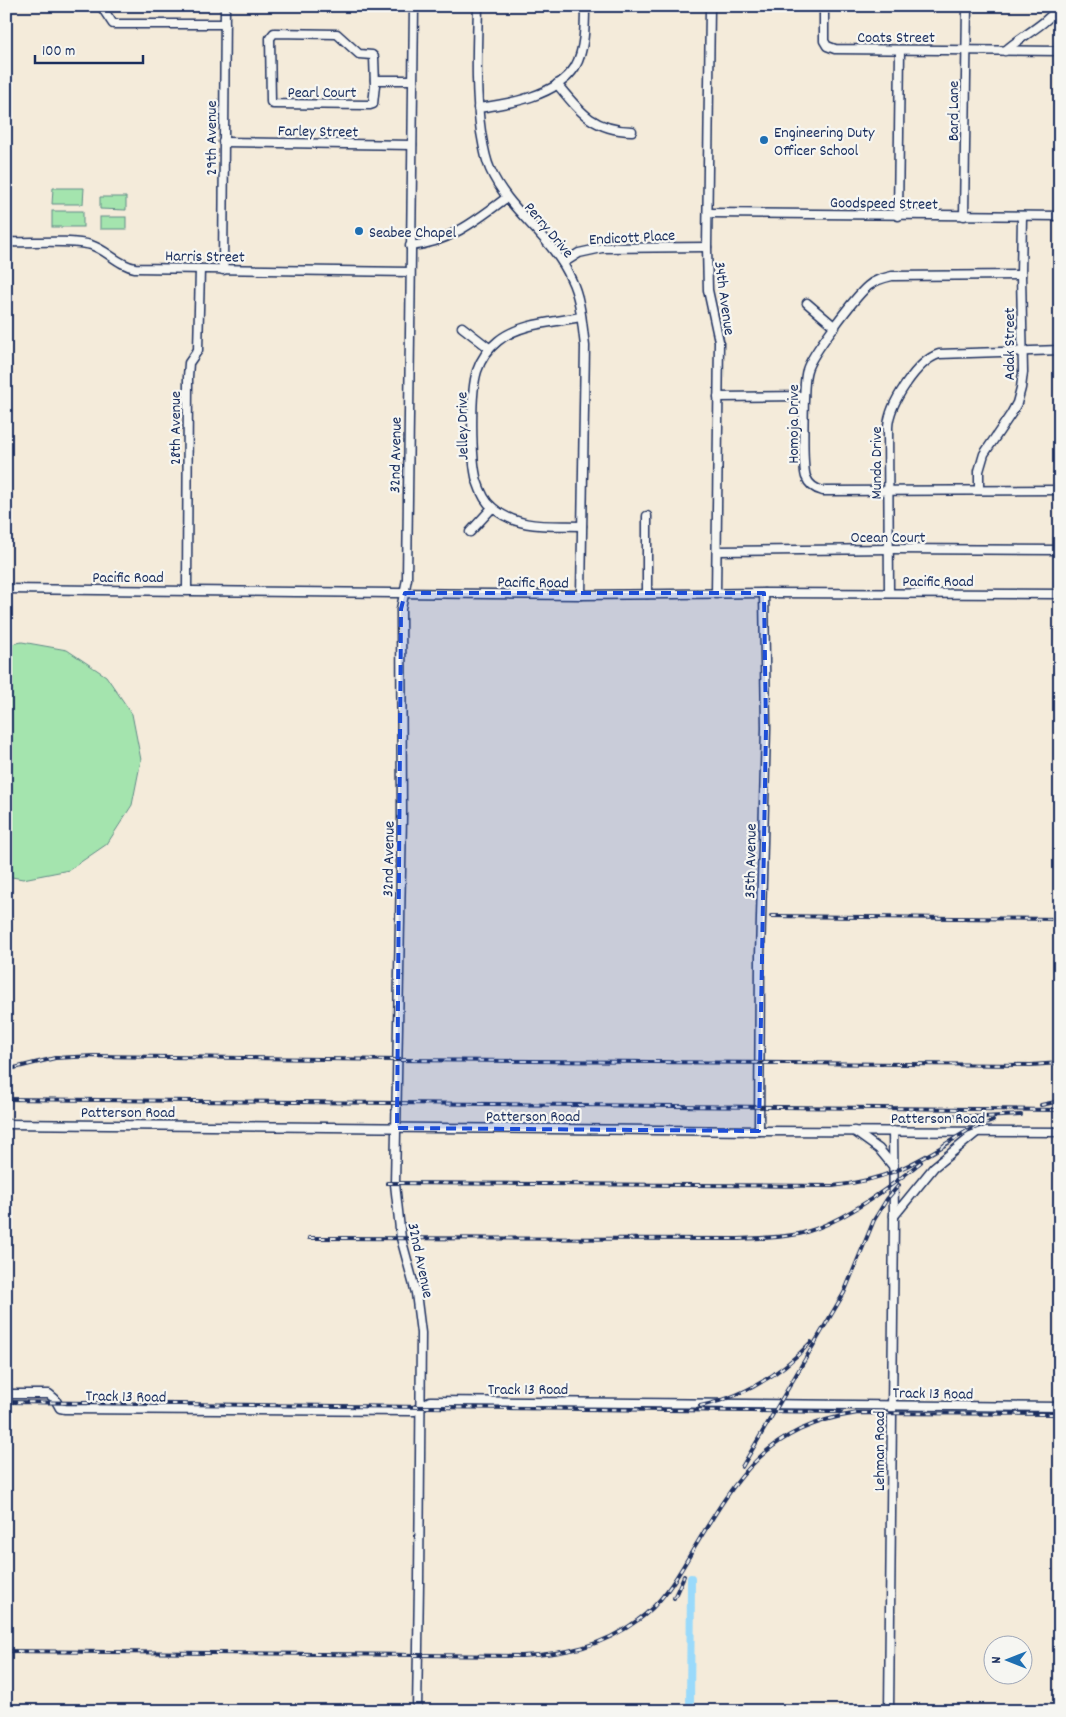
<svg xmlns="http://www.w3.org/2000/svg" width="1066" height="1717" viewBox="0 0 1066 1717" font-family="Dekko,sans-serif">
<rect width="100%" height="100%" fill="#f4ebda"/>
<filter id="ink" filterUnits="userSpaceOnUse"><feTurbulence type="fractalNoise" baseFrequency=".02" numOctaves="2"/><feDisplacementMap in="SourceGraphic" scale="10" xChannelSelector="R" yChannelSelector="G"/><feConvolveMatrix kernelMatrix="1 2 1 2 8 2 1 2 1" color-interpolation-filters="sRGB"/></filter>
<g filter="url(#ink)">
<g fill="#a4e4ae" stroke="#608a86">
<polygon points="53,188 84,188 83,204 52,204"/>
<polygon points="100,197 126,197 126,210 100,209"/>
<rect x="52" y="211" width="31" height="16"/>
<rect x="100" y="217" width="26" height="12"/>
<polygon points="22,642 67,650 106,676 132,714 141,760 132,805 107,844 69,870 23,879 6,876 6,645"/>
</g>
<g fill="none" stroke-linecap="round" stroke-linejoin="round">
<polyline stroke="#9adafb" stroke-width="8" points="690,1711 691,1578"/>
<defs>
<g id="minor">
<polyline points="101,6 113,24 225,24"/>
<polyline points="414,6 407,579 401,609 402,816 395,1184 401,1238 416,1293 421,1333 419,1583 417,1711"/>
<path d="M478 6C477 48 475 90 481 132 483 144 485 158 490 169 509 212 553 237 571 279 581 299 582 324 585 346L581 595"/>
<polyline points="710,6 707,247 708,290 719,341 716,594"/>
<polyline points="824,6 824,41 827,46 835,49 1060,51"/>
<polygon points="274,33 337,34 359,54 372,55 374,57 375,85 373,104 370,105 273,104 271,102 270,38"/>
<path d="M1005 51C1023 35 1044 26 1060 6"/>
<polyline points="375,80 413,80"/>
<path d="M557 84C580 112 593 130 632 131"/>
<path d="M478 108C508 104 557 96 575 67 585 50 585 25 585 6"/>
<polyline points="223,142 412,145"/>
<polyline points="708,213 1060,216"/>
<polyline points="898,216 900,50"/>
<polyline points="964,216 967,6"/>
<path d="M6 242C30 243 70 239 91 245 107 250 118 265 135 268L410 272"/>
<path d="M410 246C448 243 477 220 506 198"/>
<polyline points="563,263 579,253 602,248 707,247"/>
<polyline points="223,270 225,6"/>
<path d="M1021 275 892 276C883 278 875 280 868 286 855 297 811 355 807 370 803 381 802 466 806 477 809 485 815 489 823 491L1060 490"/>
<polyline points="807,303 835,327"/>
<path d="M581 317C555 322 520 323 498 341 488 349 481 359 477 371 470 393 471 459 477 481 480 490 484 501 492 507 518 530 550 525 582 526"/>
<polyline points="462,327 489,348"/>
<polyline points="718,397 804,396"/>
<polyline points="979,490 979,471 984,454 1011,414 1017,403 1021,388 1023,372 1021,275 1022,216"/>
<polyline points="647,516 647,594"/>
<polyline points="470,532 492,508"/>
<polyline points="717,551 889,549 1060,550"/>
<polyline points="6,589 581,595 764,593 1060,594"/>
<polyline points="187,590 188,377 189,363 198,350 200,269"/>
<path d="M889 593 888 427C889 404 917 361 939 354L1060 350"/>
<polyline points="6,1124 759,1131 1060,1132"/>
<polyline points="759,1131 760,956 766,728 764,593"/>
<polyline points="854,1131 879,1149 893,1166"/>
<polyline points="894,1216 934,1167 977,1132"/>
<polyline points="6,1394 49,1394 55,1399 60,1408 65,1409 414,1411 430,1401 1060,1407"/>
<polyline points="889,1711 894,1216 893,1131"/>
</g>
</defs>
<use href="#minor" stroke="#1b2f5e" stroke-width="11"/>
<use href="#minor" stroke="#f6f6f2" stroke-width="8"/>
<defs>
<g id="rail">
<polyline points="771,916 1060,919"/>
<polyline points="6,1070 55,1058 94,1056 398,1060 1031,1065 1060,1063"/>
<polyline points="6,1099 1060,1110"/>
<polyline points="1041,1105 1060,1101"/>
<polyline points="944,1115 983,1117 1021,1115"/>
<polyline points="944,1145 967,1131 993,1121"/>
<path d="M387 1183 833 1186C883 1180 907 1168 950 1142"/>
<path d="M309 1238 739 1239C760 1238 782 1238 803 1233 843 1222 889 1188 921 1162"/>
<polyline points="6,1402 841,1412"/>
<path d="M700 1406C743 1397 780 1375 811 1342"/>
<polyline points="742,1467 844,1293 874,1220 887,1199 899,1185"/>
<polyline points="674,1598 684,1576"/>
<path d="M6 1651 521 1656C565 1654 602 1647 638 1620 661 1604 676 1579 690 1555 735 1480 764 1427 858 1413L1060 1414"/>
</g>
</defs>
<use href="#rail" stroke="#1b2f5e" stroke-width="4"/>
<use href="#rail" stroke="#f6f6f2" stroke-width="2" stroke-dasharray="5.5" stroke-linecap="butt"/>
</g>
</g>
<path fill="#1d4ed8" fill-opacity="0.2" stroke="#1d4ed8" stroke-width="4" stroke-dasharray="10 6" stroke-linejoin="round" d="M405 593H764L766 728 759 1131 397 1128 401 609Z"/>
<g fill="#1f6fb2" stroke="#f6f6f2" stroke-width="2">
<circle cx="764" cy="140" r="5"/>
<circle cx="359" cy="231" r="5"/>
</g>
<g text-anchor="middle" stroke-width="4.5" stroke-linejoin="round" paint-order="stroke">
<g font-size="16" fill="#1b2f5e" stroke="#f6f6f2">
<text x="896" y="42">Coats Street</text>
<text x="322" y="97">Pearl Court</text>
<text transform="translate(952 111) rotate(-90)" y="6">Bard Lane</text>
<text transform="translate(318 130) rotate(1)" y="6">Farley Street</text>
<text transform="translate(210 138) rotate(-90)" y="6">29th Avenue</text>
<text transform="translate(884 202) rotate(1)" y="6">Goodspeed Street</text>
<text transform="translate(550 229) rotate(50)" y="6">Perry Drive</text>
<text transform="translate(632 236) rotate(-3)" y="6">Endicott Place</text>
<text transform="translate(205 255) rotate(1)" y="6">Harris Street</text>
<text transform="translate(726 298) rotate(82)" y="6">34th Avenue</text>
<text transform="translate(1008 344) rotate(-90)" y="6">Adak Street</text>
<text transform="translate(792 424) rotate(-90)" y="6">Homoja Drive</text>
<text transform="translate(461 426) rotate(-91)" y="6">Jelley Drive</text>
<text transform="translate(174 428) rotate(-90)" y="6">28th Avenue</text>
<text transform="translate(394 455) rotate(-89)" y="6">32nd Avenue</text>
<text transform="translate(875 463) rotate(-90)" y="6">Munda Drive</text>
<text x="888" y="542">Ocean Court</text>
<text x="128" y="582">Pacific Road</text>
<text x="938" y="586">Pacific Road</text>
<text transform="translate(533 581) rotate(1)" y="6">Pacific Road</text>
<text transform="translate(387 859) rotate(-89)" y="6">32nd Avenue</text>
<text transform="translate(749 861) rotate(-89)" y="6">35th Avenue</text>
<text x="128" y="1117">Patterson Road</text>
<text x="533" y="1121">Patterson Road</text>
<text x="938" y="1123">Patterson Road</text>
<text transform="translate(422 1260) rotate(78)" y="6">32nd Avenue</text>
<text x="528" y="1394">Track 13 Road</text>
<text transform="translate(933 1392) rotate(1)" y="6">Track 13 Road</text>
<text transform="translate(126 1395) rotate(1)" y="6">Track 13 Road</text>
<text transform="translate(878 1451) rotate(-90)" y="6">Lehman Road</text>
</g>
<g font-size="16" fill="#1b2f5e" stroke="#f6f6f2" text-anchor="start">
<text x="774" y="137">Engineering Duty<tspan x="774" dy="18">Officer School</tspan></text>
<text x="369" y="237">Seabee Chapel</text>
</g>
</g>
<rect width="1066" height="1717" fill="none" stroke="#f6f6f2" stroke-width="25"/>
<rect x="12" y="12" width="1041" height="1692" fill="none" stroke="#1b2f5e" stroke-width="2" filter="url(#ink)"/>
<g transform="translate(1008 1660) rotate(270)"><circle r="24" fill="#f6f6f2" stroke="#9ea6b7"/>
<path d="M0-4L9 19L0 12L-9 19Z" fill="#1f6fb2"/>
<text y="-8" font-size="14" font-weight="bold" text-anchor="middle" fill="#1b2f5e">N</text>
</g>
<path d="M35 55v8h108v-8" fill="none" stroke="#1b2f5e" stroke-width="2.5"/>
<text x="42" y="55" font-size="15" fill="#1b2f5e" stroke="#f6f6f2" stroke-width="4" paint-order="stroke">100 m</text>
</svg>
